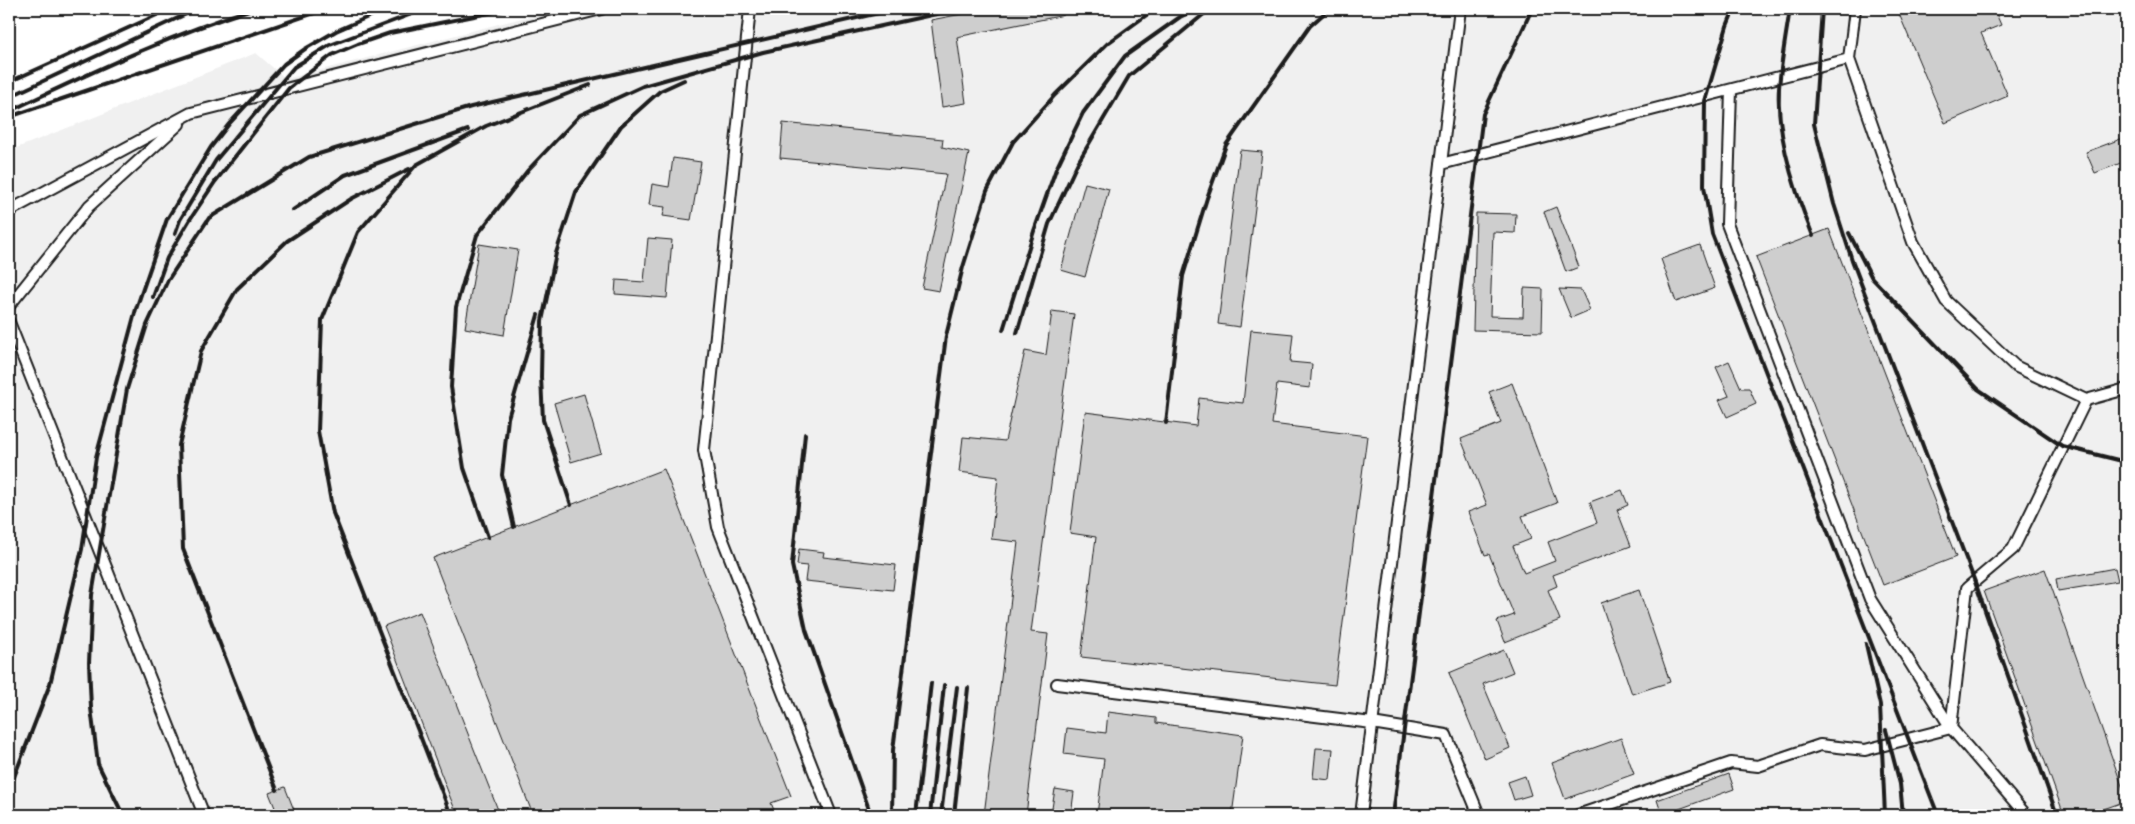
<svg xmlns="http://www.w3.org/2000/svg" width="2135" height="824" viewBox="0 0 2135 824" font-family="Itim,sans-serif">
<rect width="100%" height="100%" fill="#fff"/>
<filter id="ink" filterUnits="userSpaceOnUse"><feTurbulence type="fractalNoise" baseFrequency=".02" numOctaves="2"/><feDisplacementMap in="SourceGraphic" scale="10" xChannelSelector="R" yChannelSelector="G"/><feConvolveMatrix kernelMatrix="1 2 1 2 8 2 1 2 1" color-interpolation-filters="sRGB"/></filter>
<g filter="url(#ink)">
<polygon fill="#f0f0f0" points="557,9 2126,9 2126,815 9,815 9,151 256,53 286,79"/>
<g fill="#cecece" stroke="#1c1c1c">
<polygon points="988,9 1063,9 1064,15 957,37 966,103 942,107 931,20"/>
<polygon points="1897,9 1994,9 2001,25 1981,33 2008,96 1945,123"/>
<polygon points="783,123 943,139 942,147 969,153 939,291 922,288 946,174 780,158"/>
<polygon points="2126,137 2126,161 2095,173 2086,152"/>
<polygon points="1240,150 1262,152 1240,327 1218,324"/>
<polygon points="673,158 701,162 691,220 663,216 665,207 649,205 652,184 669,187"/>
<polygon points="1085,183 1109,189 1085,277 1061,270"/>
<polygon points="1556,207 1579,267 1566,272 1544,212"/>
<polygon points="1476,213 1516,214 1515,233 1493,232 1490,316 1523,317 1524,288 1543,289 1542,332 1473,330"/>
<polygon points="1829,229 1956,557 1883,585 1756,257"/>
<polygon points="648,238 672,240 667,298 615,294 616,280 644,282"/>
<polygon points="479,244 518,250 504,335 465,328"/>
<polygon points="1700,245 1715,288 1676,302 1661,259"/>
<polygon points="1559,289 1581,290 1590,310 1571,318"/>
<polygon points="1052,311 1074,314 1031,632 1048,634 1026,815 984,815 1018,542 991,539 998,477 959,472 963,437 1005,441 1025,351 1046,355"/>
<polygon points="1251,330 1293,334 1290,362 1312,364 1310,388 1277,384 1272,424 1367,436 1335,685 1081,657 1096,537 1070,533 1085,412 1196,426 1199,398 1243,403"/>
<polygon points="1729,361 1741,388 1749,388 1756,404 1727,417 1719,400 1729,396 1716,367"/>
<polygon points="1512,383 1557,503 1522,516 1531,539 1513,546 1524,573 1555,561 1548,542 1597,523 1590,502 1622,490 1628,505 1617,510 1631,546 1553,575 1557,586 1548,590 1560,620 1505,642 1497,621 1514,615 1489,554 1485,555 1468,512 1487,505 1461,439 1501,423 1489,392"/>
<polygon points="584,394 601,453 571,462 554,403"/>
<polygon points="664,469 791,796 771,803 776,815 533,815 433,558"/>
<polygon points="799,549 824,552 823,557 896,565 893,590 805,581 807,566 797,565"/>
<polygon points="2115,568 2118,581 2058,591 2056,579"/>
<polygon points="2045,569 2126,797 2126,801 2087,815 2064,815 1984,591"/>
<polygon points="1639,590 1670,682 1632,694 1601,603"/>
<polygon points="420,612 500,815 457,815 384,626"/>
<polygon points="1504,650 1513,672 1483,684 1510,748 1485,759 1449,673"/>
<polygon points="1108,712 1156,718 1156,723 1243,735 1232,815 1097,815 1104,759 1064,754 1067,728 1106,733"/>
<polygon points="1621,738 1634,774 1565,799 1552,763"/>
<polygon points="1316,748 1333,749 1330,780 1313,778"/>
<polygon points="1729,774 1734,789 1679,809 1681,815 1662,815 1657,800"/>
<polygon points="1525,776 1531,795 1514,800 1508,782"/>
<polygon points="285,787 296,815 278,815 269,793"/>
<polygon points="1055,789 1074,792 1071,815 1051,815"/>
</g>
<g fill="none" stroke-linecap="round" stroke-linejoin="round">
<defs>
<g id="service">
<polyline points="750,9 704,450 718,527 831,815"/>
<polyline points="1855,9 1849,59 1913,242 1946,301 2015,366 2086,400 2126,389"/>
<polyline points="1441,164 1849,59"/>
<polyline points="9,211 191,113 601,9"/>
<polyline points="9,306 89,206 179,124"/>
<polyline points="9,322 204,815"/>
<polyline points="1057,684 1372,723 1446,735 1479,815"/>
<polyline points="1361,815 1460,9"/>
<polyline points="1578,815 1731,763 1758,766 1820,745 1865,750 1951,728 1870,599 1727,224 1731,90"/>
<polyline points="2026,815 1951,728 1967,588 2013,549 2086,400"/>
</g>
</defs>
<use href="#service" stroke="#1c1c1c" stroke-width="14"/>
<use href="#service" stroke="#fff" stroke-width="10"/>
<g stroke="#1c1c1c" stroke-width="4">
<polyline points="1734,9 1727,26 1705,101 1704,186 1712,234 1938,815"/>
<path d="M1790 9C1786 35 1781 62 1779 88 1776 136 1795 192 1813 236"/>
<polyline points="1822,9 1814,124 1834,204 1852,260 1975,582 2057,815"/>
<polyline points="9,82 170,9"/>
<polyline points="9,97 197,9"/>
<path d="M16 108C93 72 170 35 252 9"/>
<polyline points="9,117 326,9"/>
<polyline points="293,210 345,175 468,130"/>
<polyline points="1849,233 1872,278 1978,389 2062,446 2126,462"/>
<polyline points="175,234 180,220 216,160 294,67 330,45 425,9"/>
<polyline points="153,297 167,258 189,221 215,182 289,88 332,55 358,44 390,33 509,9"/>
<polyline points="1003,330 1034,231 1056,169 1083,113 1125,56 1180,17 1197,9"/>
<polyline points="1017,333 1049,224 1077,164 1129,76 1210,9"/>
<polyline points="1166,423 1183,276 1207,198 1226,145 1310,26 1329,9"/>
<polyline points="805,434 792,565 806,630 871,815"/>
<polyline points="571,505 543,420 541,377 542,321 556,253 576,192 621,126 660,91 684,80"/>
<polyline points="514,527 502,475 508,418 538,315"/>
<polyline points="488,537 464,468 451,387 456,307 477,235 528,170 580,115 643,86 763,52 959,9"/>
<polyline points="1866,644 1880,705 1885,815"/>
<polyline points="1886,730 1900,784 1903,815"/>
<polyline points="9,790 50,684 82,549 96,457 136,309 167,219 211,147 229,124 284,64 305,49 336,31 375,14 401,9"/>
<polyline points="277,790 183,549 179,445 201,351 237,289 287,241 351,199 409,169"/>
<polyline points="123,815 98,764 91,708 89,663 92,595 127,389 147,325 168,280 209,218 309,157 471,107 896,9"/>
<polyline points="451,815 333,513 318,431 322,320 358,232 416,165 486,126 590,85"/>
<polyline points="892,815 893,750 946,336 963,267 987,191 1013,142 1055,95 1108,43 1155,9"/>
<polyline points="916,815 931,683"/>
<polyline points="930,815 944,685"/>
<polyline points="941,815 957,687"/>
<polyline points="954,815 968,688"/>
<polyline points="1393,815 1483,114 1532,9"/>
</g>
</g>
</g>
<rect width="2135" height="824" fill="none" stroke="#fff" stroke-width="30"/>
<rect x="15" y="15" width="2105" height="794" fill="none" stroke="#1c1c1c" stroke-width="2" filter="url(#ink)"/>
</svg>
